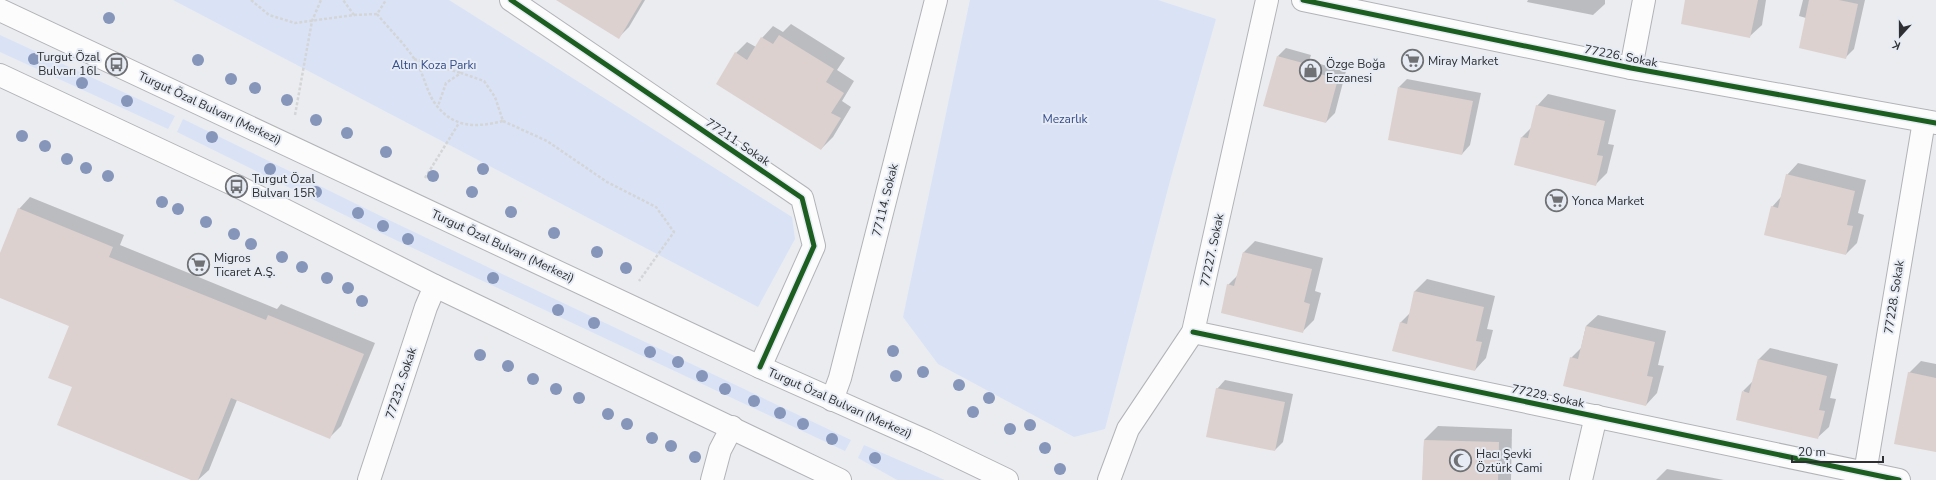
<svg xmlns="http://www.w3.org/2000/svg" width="1936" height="480" viewBox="0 0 1936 480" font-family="'Nunito Sans',sans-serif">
<rect width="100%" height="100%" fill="#eaecf0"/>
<g fill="#dae3f6">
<polygon points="173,0 449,0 792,217 795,239 758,307"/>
<polygon points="970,0 1158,0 1216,19 1171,177 1105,429 1074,437 938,364 903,317"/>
<polygon points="0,35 175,116 168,129 0,52"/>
<polygon points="183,119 391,221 851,440 845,451 383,234 177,132"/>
<polygon points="864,445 945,480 897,480 858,458"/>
</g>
<g fill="#0003">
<polygon points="558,0 645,0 629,27 619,37"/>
<polygon points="1528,0 1605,0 1605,4 1593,15 1527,2"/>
<polygon points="1686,0 1766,0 1762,25 1750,36"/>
<polygon points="1803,0 1865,0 1854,49 1846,57 1806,18 1799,16"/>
<polygon points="791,24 845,58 837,70 854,81 842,101 851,107 833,137 821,149 736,53 747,42 756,47 762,38 773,26 783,32"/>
<polygon points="1286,48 1311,55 1309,61 1346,71 1335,113 1326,122 1278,56"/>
<polygon points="1407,79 1481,93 1470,145 1462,154 1399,87"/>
<polygon points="1548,94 1616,110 1608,144 1614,145 1607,173 1596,184 1521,138 1532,127 1537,106"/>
<polygon points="1798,163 1866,180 1858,213 1864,215 1857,243 1846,254 1772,207 1781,197 1787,175"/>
<polygon points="30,197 124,235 120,245 277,309 281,304 375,343 341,426 330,437 237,400 209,470 198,480 194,480 73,387 70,325 0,297 0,255 19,209"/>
<polygon points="1255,241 1323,258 1315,291 1321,293 1314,320 1302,332 1228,285 1238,275 1243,253"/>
<polygon points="1427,279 1495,296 1487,329 1493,330 1486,358 1475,370 1400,323 1410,313 1415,291"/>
<polygon points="1598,315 1666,331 1658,365 1664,366 1657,393 1646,405 1571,358 1581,348 1586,326"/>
<polygon points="1770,348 1838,364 1830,398 1836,399 1829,427 1817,438 1743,391 1753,381 1759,359"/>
<polygon points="1921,361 1936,364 1936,451 1909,373"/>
<polygon points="1225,380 1293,394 1283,442 1275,450 1217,389"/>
<polygon points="1438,426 1512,429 1511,480 1423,480 1424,440"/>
<polygon points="1667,469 1724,480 1656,480"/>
</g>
<g fill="#dcd1ce">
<polygon points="556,0 642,0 619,39"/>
<polygon points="1685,0 1758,0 1750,38 1681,24"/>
<polygon points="1809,0 1839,0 1858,4 1846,59 1799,48"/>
<polygon points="779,35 834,69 826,82 844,93 831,113 841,118 821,150 716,84 735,52 747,60 761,37 773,44"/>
<polygon points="1277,56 1303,63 1302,69 1338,79 1326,123 1263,106"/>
<polygon points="1398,87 1473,101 1462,155 1388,140"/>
<polygon points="1536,105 1605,121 1597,155 1603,156 1596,186 1514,165 1521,137 1528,138"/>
<polygon points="1786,174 1855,191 1847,225 1853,226 1846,255 1764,235 1771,206 1778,208"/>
<polygon points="18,208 113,247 109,257 266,320 268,315 364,354 330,439 231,398 198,480 191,480 57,425 72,387 48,378 69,326 0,298 0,253"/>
<polygon points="1243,252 1312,269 1304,302 1310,304 1303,333 1221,313 1227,284 1234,286"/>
<polygon points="1414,291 1484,307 1476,341 1482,342 1475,371 1392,351 1400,322 1407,324"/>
<polygon points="1586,326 1655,342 1647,376 1653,377 1646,406 1563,386 1570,357 1578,359"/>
<polygon points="1758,359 1827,376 1819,410 1825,411 1818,439 1736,420 1742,391 1749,393"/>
<polygon points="1908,372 1936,378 1936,452 1894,444"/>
<polygon points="1216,388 1285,402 1275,451 1206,437"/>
<polygon points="1424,440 1499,442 1498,480 1422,480"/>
</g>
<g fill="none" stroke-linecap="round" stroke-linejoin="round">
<defs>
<g id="street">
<polyline points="511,0 802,198 814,246 760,367"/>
<polyline points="1303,0 1631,68 1936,123"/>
<polyline points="1631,68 1644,0"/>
<polyline points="1193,332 1899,480"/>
<polyline points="1865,473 1924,121"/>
<polyline points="369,480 426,307 435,286"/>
<polyline points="712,480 720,450 732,427"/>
<polyline points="1109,480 1128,429 1193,332 1267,0"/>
<polyline points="1581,480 1596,416"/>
</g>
<polyline id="secondary" points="832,400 840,378 936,0"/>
<g id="primary">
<polyline points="0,10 760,367 926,441 1007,480"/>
<polyline points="0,75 237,186 435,286 840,480"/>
</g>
</defs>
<use href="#street" stroke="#b2b3b7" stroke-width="24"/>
<use href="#secondary" stroke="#b2b3b7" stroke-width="24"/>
<use href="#primary" stroke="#b2b3b7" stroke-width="24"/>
<g stroke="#d4d5d6" stroke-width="2.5" stroke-dasharray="3 2" stroke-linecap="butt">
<polyline points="251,0 269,15 295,23 354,15 343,0"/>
<path d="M377 14C390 30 408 47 418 65 424 77 427 91 434 102 452 128 475 128 503 121L495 97 484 81 461 73 446 83 438 106"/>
<polyline points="354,15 377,14 386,0"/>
<polyline points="414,59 461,73"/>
<polyline points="295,115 312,21 321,0"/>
<polyline points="503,121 547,141 607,182 656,207 674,232 639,281"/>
<polyline points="425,178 459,123"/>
</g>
<use href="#street" stroke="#fcfcfd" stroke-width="22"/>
<use href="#secondary" stroke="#fcfcfd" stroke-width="22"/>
<use href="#primary" stroke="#fcfcfd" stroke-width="22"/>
<defs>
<g id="cycleway">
<polyline points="511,0 802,198 814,246 760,367"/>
<polyline points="1303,0 1631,68 1936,123"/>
<polyline points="1193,332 1899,480"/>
</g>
</defs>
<use href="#cycleway" stroke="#e6ebf4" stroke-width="8"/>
<use href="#cycleway" stroke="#1b5e20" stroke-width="5"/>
</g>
<g fill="#8695ba">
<circle cx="109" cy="18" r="6"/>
<circle cx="34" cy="59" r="6"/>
<circle cx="198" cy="60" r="6"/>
<circle cx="231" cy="79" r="6"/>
<circle cx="82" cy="83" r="6"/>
<circle cx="255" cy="88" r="6"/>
<circle cx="287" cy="100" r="6"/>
<circle cx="127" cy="101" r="6"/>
<circle cx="316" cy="120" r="6"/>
<circle cx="347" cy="133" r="6"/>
<circle cx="22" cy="136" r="6"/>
<circle cx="212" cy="137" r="6"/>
<circle cx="45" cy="146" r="6"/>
<circle cx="386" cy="152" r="6"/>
<circle cx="67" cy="159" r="6"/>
<circle cx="86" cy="168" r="6"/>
<circle cx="270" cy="169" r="6"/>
<circle cx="483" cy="169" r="6"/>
<circle cx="108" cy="176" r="6"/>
<circle cx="433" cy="176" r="6"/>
<circle cx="316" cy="192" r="6"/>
<circle cx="472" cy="192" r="6"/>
<circle cx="162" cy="202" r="6"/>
<circle cx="178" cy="209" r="6"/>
<circle cx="511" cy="212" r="6"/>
<circle cx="358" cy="213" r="6"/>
<circle cx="206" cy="222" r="6"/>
<circle cx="383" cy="226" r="6"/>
<circle cx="554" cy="233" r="6"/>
<circle cx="234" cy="234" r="6"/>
<circle cx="408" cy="239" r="6"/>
<circle cx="251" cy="244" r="6"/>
<circle cx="597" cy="252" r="6"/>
<circle cx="282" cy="257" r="6"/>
<circle cx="302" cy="267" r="6"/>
<circle cx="626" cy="268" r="6"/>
<circle cx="327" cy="278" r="6"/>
<circle cx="493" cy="278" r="6"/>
<circle cx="348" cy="288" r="6"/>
<circle cx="362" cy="301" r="6"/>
<circle cx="558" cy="310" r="6"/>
<circle cx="594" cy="323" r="6"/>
<circle cx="893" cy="351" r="6"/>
<circle cx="650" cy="352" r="6"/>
<circle cx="480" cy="355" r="6"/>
<circle cx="678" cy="362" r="6"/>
<circle cx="508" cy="366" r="6"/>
<circle cx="923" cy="372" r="6"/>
<circle cx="702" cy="376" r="6"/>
<circle cx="896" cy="376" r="6"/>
<circle cx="533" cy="379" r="6"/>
<circle cx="959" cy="385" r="6"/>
<circle cx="556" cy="389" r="6"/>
<circle cx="725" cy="389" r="6"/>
<circle cx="579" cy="398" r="6"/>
<circle cx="989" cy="398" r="6"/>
<circle cx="754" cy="401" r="6"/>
<circle cx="973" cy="412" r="6"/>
<circle cx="780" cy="413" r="6"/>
<circle cx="608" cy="414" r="6"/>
<circle cx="627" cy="424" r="6"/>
<circle cx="803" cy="424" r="6"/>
<circle cx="1030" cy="425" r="6"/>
<circle cx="1010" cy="429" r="6"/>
<circle cx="652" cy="438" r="6"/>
<circle cx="832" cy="439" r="6"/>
<circle cx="671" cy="446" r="6"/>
<circle cx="1045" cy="448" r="6"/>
<circle cx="695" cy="457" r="6"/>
<circle cx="875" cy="458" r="6"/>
<circle cx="1060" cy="469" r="6"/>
</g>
<defs>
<symbol id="supermarket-ring" viewBox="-11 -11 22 22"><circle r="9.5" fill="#e6ebf4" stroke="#6f7174" stroke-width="1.5"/><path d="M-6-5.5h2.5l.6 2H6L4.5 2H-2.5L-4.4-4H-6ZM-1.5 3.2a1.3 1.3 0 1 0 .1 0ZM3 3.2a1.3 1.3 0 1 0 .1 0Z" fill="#6f7174"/></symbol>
<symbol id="bus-ring" viewBox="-11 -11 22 22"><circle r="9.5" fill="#e6ebf4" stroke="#6f7174" stroke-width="1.5"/><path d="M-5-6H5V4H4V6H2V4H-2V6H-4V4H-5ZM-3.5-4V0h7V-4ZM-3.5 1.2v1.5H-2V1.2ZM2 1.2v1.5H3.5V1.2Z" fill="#6f7174"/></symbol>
<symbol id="shop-ring" viewBox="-11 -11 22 22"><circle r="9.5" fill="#e6ebf4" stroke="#6f7174" stroke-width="1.5"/><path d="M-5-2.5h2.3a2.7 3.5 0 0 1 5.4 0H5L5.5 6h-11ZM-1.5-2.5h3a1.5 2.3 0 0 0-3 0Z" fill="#6f7174"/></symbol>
<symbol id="mosque-ring" viewBox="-11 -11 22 22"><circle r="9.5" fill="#e6ebf4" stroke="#6f7174" stroke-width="1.5"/><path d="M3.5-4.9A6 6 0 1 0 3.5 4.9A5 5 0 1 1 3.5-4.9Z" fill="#6f7174"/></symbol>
</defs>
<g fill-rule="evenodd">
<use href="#supermarket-ring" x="1400" y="48" width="25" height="25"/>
<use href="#bus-ring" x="104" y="52" width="25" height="25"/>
<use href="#shop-ring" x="1298" y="58" width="25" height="25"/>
<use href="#bus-ring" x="224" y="174" width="25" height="25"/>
<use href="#supermarket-ring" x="1544" y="188" width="25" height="25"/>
<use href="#supermarket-ring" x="186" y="252" width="25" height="25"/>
<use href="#mosque-ring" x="1448" y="448" width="25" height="25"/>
</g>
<g text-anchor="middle" stroke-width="4" stroke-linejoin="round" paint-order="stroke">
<g font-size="12" fill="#2d2f32" stroke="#e6ebf4">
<text transform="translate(1621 56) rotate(11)" y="4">77226. Sokak</text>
<text transform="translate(210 108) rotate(25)" y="4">Turgut Özal Bulvarı (Merkezi)</text>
<text transform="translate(738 142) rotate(34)" y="4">77211. Sokak</text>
<text transform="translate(885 200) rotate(-76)" y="4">77114. Sokak</text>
<text transform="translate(503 246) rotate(25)" y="4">Turgut Özal Bulvarı (Merkezi)</text>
<text transform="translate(1212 250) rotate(-78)" y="4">77227. Sokak</text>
<text transform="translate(1894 297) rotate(-81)" y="4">77228. Sokak</text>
<text transform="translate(401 383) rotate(-72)" y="4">77232. Sokak</text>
<text transform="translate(1548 396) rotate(12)" y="4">77229. Sokak</text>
<text transform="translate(840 403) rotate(24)" y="4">Turgut Özal Bulvarı (Merkezi)</text>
</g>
<g font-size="12" fill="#2d2f32" stroke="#e6ebf4" text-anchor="start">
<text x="100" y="61" text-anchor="end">Turgut Özal<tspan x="100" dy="14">Bulvarı 16L</tspan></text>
<text x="1428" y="65">Miray Market</text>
<text x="1326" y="68">Özge Boğa<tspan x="1326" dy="14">Eczanesi</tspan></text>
<text x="252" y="183">Turgut Özal<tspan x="252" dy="14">Bulvarı 15R</tspan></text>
<text x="1572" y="205">Yonca Market</text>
<text x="214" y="262">Migros<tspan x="214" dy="14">Ticaret A.Ş.</tspan></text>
<text x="1476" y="458">Hacı Şevki<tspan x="1476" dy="14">Öztürk Cami</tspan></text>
</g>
<g font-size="12" fill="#344d8d" stroke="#e6ebf4">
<text x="434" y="69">Altın Koza Parkı</text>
<text x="1065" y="123">Mezarlık</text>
</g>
</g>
<g transform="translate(1900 36) rotate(201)" stroke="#e6ebf4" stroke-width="3" paint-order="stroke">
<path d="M0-3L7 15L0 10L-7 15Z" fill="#2d2f32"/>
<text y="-6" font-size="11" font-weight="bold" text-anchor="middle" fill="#2d2f32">K</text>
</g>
<path d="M1792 456v6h91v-6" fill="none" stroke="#2d2f32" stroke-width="2"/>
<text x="1798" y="456" font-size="12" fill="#2d2f32" stroke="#e6ebf4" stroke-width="3" paint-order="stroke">20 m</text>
</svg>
